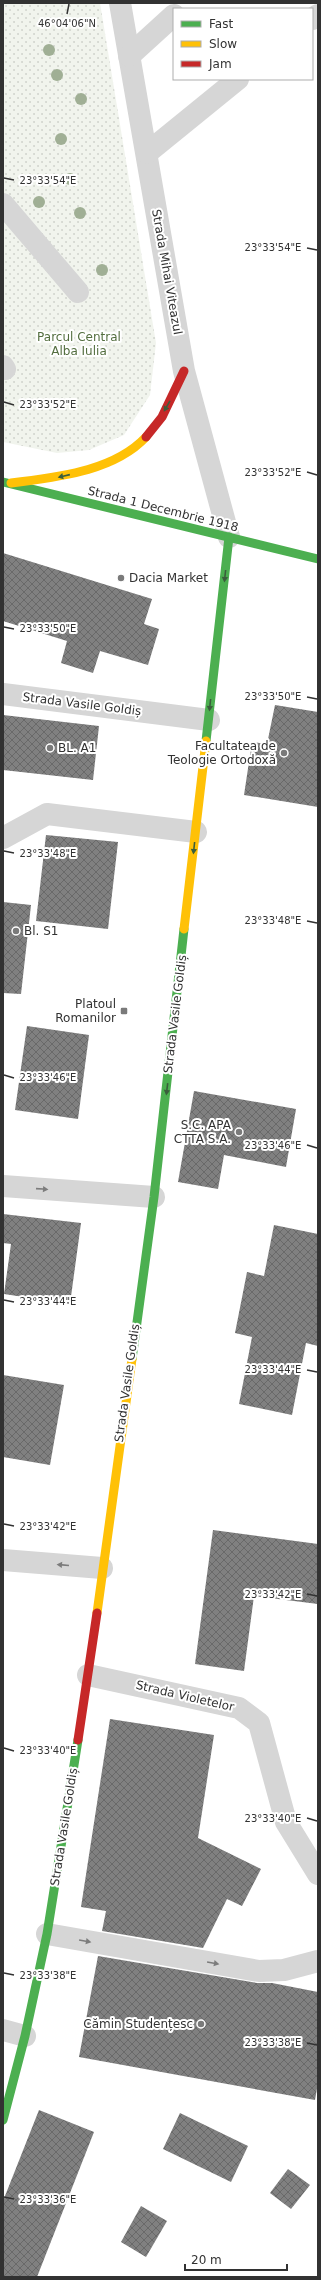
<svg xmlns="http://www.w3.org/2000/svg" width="321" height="2280" viewBox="0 0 321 2280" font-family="'DejaVu Sans',sans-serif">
<defs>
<pattern id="park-dots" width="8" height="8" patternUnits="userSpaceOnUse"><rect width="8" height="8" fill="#f1f4ed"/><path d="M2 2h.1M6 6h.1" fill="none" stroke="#cfd2cc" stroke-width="1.8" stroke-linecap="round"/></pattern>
<pattern id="building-cross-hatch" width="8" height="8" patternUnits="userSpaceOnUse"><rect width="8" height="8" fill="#808080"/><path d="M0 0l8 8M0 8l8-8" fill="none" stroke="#696969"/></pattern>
</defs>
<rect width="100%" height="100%" fill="#fff"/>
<polygon fill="url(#park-dots)" points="3,3 100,3 156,343 150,395 124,435 89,450 57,453 3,442"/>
<g fill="url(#building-cross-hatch)">
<polygon points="3,553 152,599 144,624 159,629 148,665 100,651 93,673 61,663 67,641 3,621"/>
<polygon points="275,705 318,712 318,807 244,795 252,742 267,744"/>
<polygon points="3,715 99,726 93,780 3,770"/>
<polygon points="46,835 118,842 108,929 36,921"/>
<polygon points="3,902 31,905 21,994 3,993"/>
<polygon points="27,1026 89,1035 78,1119 15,1110"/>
<polygon points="194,1091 296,1109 286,1167 224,1155 218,1189 178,1182"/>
<polygon points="3,1214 81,1223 70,1304 4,1294 11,1244 3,1243"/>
<polygon points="274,1225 318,1234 318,1346 306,1343 292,1415 239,1404 252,1337 235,1333 247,1272 264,1276"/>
<polygon points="3,1375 64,1385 50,1465 3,1457"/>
<polygon points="213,1530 318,1544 318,1604 254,1596 244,1671 195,1664"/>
<polygon points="110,1719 214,1735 198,1838 261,1869 242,1906 227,1899 203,1948 102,1931 106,1911 81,1907"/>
<polygon points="98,1956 257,1983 272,1983 318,1992 318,2083 315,2100 79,2057"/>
<polygon points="39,2110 94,2132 37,2277 3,2277 3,2201"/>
<polygon points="180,2113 248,2146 231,2182 163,2149"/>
<polygon points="288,2169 310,2185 291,2209 270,2193"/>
<polygon points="141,2206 167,2221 146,2257 121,2242"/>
</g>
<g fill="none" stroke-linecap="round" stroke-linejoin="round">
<g stroke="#d6d6d6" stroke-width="22">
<polyline points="120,3 184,371 229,537"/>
<polyline points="312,19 318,15"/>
<polyline points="129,56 174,15"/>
<polyline points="147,153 238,79"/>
<polyline points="3,204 78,292"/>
<polyline points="3,366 5,369"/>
<polyline points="3,694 209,720"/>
<polyline points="3,838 47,814 196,832"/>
<polyline points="3,1186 154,1197"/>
<polyline points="3,1560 102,1568"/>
<polyline points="88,1675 239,1708 259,1723 286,1822 318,1874"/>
<polyline points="47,1934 259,1971 284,1970 318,1961"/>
<polyline points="3,2030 25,2036"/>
</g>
<g stroke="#4caf50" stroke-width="9">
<polyline points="3,482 318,559"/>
<polyline points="206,741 229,537"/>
<polyline points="132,1359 154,1197 184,929"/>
<polyline points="3,2120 25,2036 47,1934 78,1740"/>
</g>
<g stroke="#ffc107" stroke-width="9">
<path d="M11 483C56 477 113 472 146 437"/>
<polyline points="184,929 206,741"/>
<polyline points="97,1613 132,1359"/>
</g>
<g stroke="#c62828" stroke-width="9">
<polyline points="146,437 162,417 184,371"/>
<polyline points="78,1740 97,1613"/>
</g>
</g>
<g fill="#a0af95">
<circle cx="49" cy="50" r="6"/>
<circle cx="57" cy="75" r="6"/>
<circle cx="81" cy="99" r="6"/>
<circle cx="61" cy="139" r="6"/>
<circle cx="70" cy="179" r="6"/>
<circle cx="39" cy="202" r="6"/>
<circle cx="80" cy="213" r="6"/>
<circle cx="102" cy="270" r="6"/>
</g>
<defs><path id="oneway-solid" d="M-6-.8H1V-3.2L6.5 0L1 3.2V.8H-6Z"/></defs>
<g fill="#3b5e3c">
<use href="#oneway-solid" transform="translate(167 406) rotate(120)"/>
<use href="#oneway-solid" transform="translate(64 476) rotate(167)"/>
<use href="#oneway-solid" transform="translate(225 576) rotate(96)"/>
<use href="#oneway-solid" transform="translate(210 705) rotate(96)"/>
<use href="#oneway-solid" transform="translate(194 848) rotate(96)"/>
<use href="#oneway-solid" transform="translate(167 1089) rotate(97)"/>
</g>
<g fill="#7c7c7c">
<use href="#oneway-solid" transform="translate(42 1189) rotate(4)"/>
<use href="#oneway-solid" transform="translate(63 1565) rotate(-175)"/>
<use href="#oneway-solid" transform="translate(85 1941) rotate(10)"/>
<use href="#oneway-solid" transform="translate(213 1963) rotate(10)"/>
</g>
<path fill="none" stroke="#323232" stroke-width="1.5" d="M67 14 69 4M4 178 14 180M307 248 317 250M4 402 14 405M307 472 317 475M4 627 14 629M307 697 317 699M4 851 14 853M307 921 317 923M4 1075 14 1078M307 1145 317 1148M4 1300 14 1302M307 1370 317 1372M4 1524 14 1526M307 1594 317 1596M4 1748 14 1751M307 1818 317 1821M4 1973 14 1975M307 2043 317 2045M4 2197 14 2199"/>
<g fill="#7a7a7a" stroke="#fff" stroke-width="1.5">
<circle cx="121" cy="578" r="4"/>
<circle cx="50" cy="748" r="4"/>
<circle cx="284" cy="753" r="4"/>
<circle cx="16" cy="931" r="4"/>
<rect x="120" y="1007" width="8" height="8" rx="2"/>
<circle cx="239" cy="1132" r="4"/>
<circle cx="201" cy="2024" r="4"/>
</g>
<g text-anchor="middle" stroke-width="4" stroke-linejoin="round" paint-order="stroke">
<g font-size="12" fill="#323232" stroke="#fff">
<text transform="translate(167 272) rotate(80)" y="4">Strada Mihai Viteazul</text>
<text transform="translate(163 509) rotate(14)" y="4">Strada 1 Decembrie 1918</text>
<text transform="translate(82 704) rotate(7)" y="4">Strada Vasile Goldiș</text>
<text transform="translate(175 1014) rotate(-83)" y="4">Strada Vasile Goldiș</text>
<text transform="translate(127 1383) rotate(-82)" y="4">Strada Vasile Goldiș</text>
<text transform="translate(185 1696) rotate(13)" y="4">Strada Violetelor</text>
<text transform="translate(64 1827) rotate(-81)" y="4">Strada Vasile Goldiș</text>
</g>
<g font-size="12" fill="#536e3f" stroke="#fff">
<text x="79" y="341">Parcul Central<tspan x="79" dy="14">Alba Iulia</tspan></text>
</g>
<g font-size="12" fill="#323232" stroke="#fff" text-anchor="end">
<text x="129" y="582" text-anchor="start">Dacia Market</text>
<text x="276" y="750">Facultatea de<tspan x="276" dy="14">Teologie Ortodoxă</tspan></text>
<text x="58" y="752" text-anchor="start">BL. A1</text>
<text x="24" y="935" text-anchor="start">Bl. S1</text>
<text x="116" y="1008">Platoul<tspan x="116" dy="14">Romanilor</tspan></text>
<text x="231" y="1129">S.C. APA<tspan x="231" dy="14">CTTA S.A.</tspan></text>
<text x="193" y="2028">Cămin Studențesc</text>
</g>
</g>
<g font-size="10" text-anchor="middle" fill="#323232" stroke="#fff" stroke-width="4" stroke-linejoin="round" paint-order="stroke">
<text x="67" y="27">46°04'06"N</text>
<text x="48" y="184">23°33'54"E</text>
<text x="273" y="251">23°33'54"E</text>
<text x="48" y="408">23°33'52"E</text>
<text x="273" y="476">23°33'52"E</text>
<text x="48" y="632">23°33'50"E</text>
<text x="273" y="700">23°33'50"E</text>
<text x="48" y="857">23°33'48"E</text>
<text x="273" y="924">23°33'48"E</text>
<text x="48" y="1081">23°33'46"E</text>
<text x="273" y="1149">23°33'46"E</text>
<text x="48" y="1305">23°33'44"E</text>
<text x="273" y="1373">23°33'44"E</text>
<text x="48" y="1530">23°33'42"E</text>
<text x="273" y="1598">23°33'42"E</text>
<text x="48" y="1754">23°33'40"E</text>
<text x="273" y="1822">23°33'40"E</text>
<text x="48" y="1979">23°33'38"E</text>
<text x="273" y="2046">23°33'38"E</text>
<text x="48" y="2203">23°33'36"E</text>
</g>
<rect width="321" height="2280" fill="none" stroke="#323232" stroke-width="8"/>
<rect x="173" y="8" width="140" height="72" fill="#ffffff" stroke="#adadad"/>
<rect x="181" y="21" width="20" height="6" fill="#4caf50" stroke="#adadad"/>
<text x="209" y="28" font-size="12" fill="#323232">Fast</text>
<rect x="181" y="41" width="20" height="6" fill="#ffc107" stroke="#adadad"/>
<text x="209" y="48" font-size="12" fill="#323232">Slow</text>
<rect x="181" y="61" width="20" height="6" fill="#c62828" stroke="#adadad"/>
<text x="209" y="68" font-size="12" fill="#323232">Jam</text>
<path d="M185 2264v6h102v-6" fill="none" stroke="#323232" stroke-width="2"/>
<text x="191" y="2264" font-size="12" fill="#323232" stroke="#ffffff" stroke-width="3" paint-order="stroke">20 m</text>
</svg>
